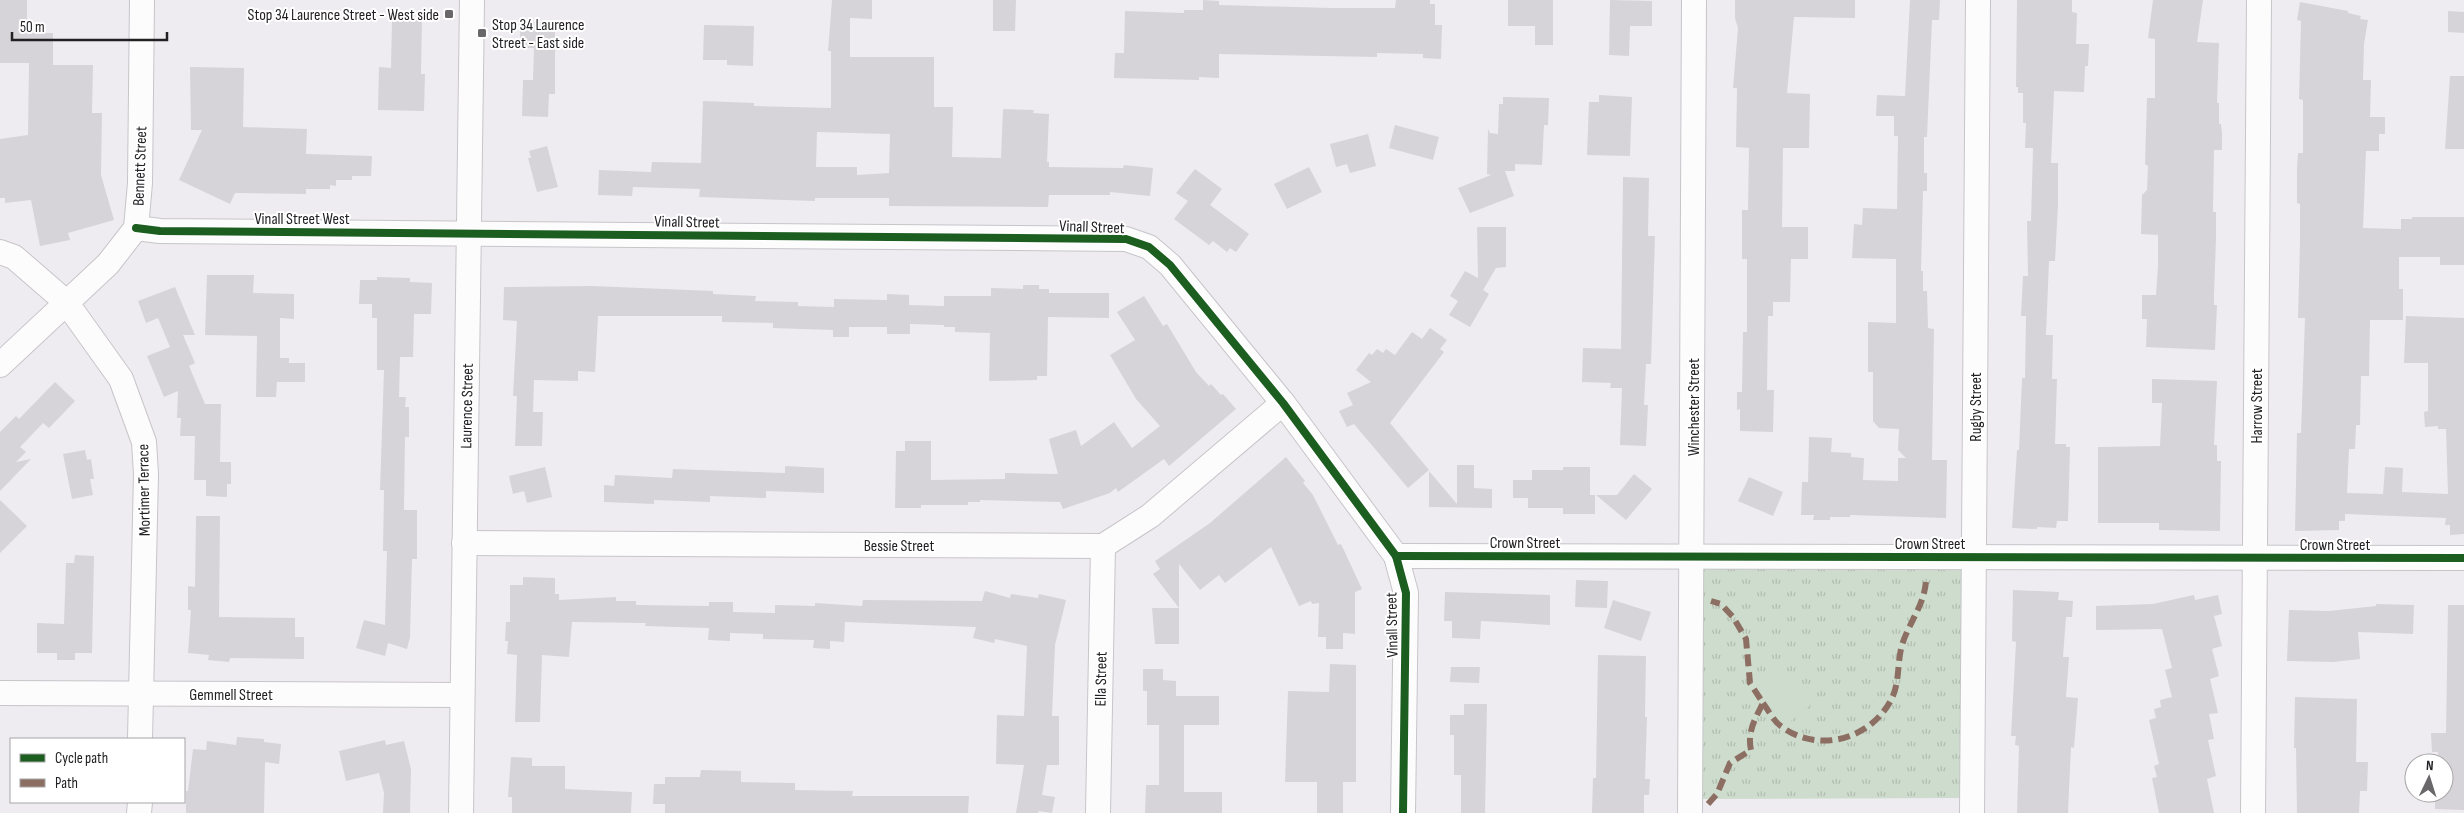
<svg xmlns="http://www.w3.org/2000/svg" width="2464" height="813" viewBox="0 0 2464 813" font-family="'Sofia Sans Condensed',sans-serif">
<defs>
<pattern id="park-tufts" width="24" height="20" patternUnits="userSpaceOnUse" patternTransform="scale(1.25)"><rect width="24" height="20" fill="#cddccc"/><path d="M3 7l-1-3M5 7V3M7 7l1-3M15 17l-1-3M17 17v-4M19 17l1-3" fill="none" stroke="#b0bcaf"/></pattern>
</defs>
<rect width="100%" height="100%" fill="#efecf1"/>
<polygon fill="url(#park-tufts)" points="1696,556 1970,557 1968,798 1696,799"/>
<polygon fill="#cddccc" points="1783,668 1812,704 1786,725 1756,688"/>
<g fill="#d6d4d8" fill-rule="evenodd">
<polygon points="0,0 27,0 27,33 53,33 53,65 93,65 92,113 102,113 101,175 114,220 68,233 70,240 40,246 31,200 5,203 5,198 0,198 0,139 28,135 29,63 0,63"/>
<path d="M832 0H872V19L850 18V57H934V107H953L952 157 1001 158 1003 109 1034 110 1033 113 1049 114 1047 162H1049V167L1123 168 1124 165 1153 168 1150 196 1110 192V195H1049L1048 207 889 206V198H815V201L699 197 700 189 633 187 632 196 598 195 599 170 651 172 652 162 701 163 703 101 754 103V106L831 108V51H828ZM817 132 890 134 889 173 857 175V167H816Z"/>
<polygon points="993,0 1016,0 1015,31 993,31"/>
<polygon points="1203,0 1219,1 1219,5 1331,8 1395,8 1396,0 1430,0 1430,4 1435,4 1435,25 1442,25 1441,59 1423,58 1423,54 1377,53 1377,57 1219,54 1219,78 1199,77 1199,80 1114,78 1115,53 1124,53 1125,11 1184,13 1184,10 1203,10"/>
<polygon points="1508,0 1553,0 1553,45 1535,45 1535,26 1508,26"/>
<polygon points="1610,0 1652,1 1652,26 1630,26 1629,56 1609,55"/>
<polygon points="1735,0 1855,0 1855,18 1794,17 1787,93 1810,94 1809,148 1783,148 1782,227 1808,227 1808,259 1791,259 1790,302 1773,302 1773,316 1768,316 1767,390 1774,390 1773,432 1740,431 1740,409 1737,410 1737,392 1742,392 1743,332 1747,332 1747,259 1742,259 1742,210 1748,210 1749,148 1736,147 1737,88 1733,88 1738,28 1735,18"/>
<polygon points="1910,0 1940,0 1939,20 1932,20 1927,137 1924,137 1924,173 1927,173 1927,191 1923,191 1921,271 1923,271 1923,291 1927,291 1928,328 1934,329 1932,460 1947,460 1946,518 1850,515 1850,517 1830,517 1830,520 1813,520 1814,515 1801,515 1802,482 1808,482 1809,437 1832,438 1831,452 1851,453 1851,457 1864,458 1863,480 1898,481 1898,458 1906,458 1898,450 1899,429 1879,428 1873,421 1873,372 1868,372 1868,322 1896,323 1896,259 1852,258 1854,224 1862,225 1863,208 1897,209 1898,136 1894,136 1894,116 1876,116 1877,95 1905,96"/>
<polygon points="2017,0 2072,0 2072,12 2077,13 2076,44 2089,44 2088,66 2085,66 2084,92 2054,91 2051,163 2058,163 2058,205 2055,261 2049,261 2046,335 2053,335 2052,379 2057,379 2055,444 2066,444 2066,447 2070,447 2068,521 2057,521 2056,528 2037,527 2037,529 2012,528 2017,450 2019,450 2022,378 2025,378 2026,316 2021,316 2023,276 2028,276 2027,221 2031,221 2033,148 2025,148 2026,123 2023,123 2023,93 2018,93 2018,87 2016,87"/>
<polygon points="2153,0 2203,0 2197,42 2219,43 2217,103 2219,103 2219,124 2221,124 2222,133 2222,150 2214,150 2213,212 2216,212 2216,238 2214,295 2214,305 2217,305 2215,350 2146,347 2147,319 2142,319 2142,295 2156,295 2158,266 2158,235 2141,234 2142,195 2147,190 2148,166 2145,164 2147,98 2155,98 2155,39 2148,38"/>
<polygon points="2300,2 2348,11 2348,13 2361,16 2360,19 2368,20 2364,44 2363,80 2371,80 2370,117 2385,117 2385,134 2379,134 2379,151 2366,151 2363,228 2401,229 2401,219 2412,219 2412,217 2464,217 2464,265 2440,265 2440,257 2399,257 2399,289 2403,289 2403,320 2370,320 2369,376 2361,376 2360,425 2356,425 2355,449 2349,449 2347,493 2383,494 2385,467 2403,468 2402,492 2448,494 2446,429 2438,429 2438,426 2425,427 2424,412 2428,411 2428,363 2404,363 2406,316 2464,318 2464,534 2450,535 2450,525 2445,525 2446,518 2345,514 2345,521 2339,521 2339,530 2295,531 2297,433 2301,433 2305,318 2298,318 2300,242 2300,204 2297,203 2297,169 2298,153 2303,153 2303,100 2299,99 2301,21 2297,20"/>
<polygon points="2448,11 2464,12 2464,33 2448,32"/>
<polygon points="392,20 422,20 421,74 425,74 424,111 378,110 379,67 391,68"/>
<polygon points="533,22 555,22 555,94 549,94 548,117 522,116 523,80 533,80 534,48 520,48 520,28 533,28"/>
<polygon points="704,25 754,26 753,66 727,65 727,60 703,60"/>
<polygon points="190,67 244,68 243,127 307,129 306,154 372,156 371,176 352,176 352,180 336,180 336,186 330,185 330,189 306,189 306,194 235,193 230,204 179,180 202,130 191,130"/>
<polygon points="2450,76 2464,76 2464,149 2445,149"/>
<polygon points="1599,95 1632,97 1630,156 1587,155 1589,102 1599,102"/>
<polygon points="1503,97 1549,98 1548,125 1544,125 1542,165 1515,164 1515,171 1505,171 1514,196 1470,213 1458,188 1491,175 1487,174 1488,129 1490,133 1498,134 1499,104 1503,104"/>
<polygon points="1395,125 1439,137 1433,160 1389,148"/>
<polygon points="1368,134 1376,166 1350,173 1347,164 1336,167 1330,144"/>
<polygon points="547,146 558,187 537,192 528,158 531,158 529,151"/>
<polygon points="1309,167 1322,192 1287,209 1274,184"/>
<polygon points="1195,169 1222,189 1210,205 1249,234 1236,252 1230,248 1227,252 1213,241 1209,245 1174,219 1188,201 1176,193"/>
<polygon points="1623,177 1649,178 1648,236 1655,236 1651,364 1646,364 1644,405 1648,405 1646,446 1620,445 1622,388 1610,388 1611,383 1582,382 1583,348 1621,349"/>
<polygon points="1477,227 1506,227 1506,267 1496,268 1483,290 1489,294 1470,327 1449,315 1458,301 1450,296 1465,271 1478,278"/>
<polygon points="207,275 254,275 253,293 294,294 294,319 280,318 280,358 289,358 289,363 305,363 305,382 277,382 276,397 256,397 257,336 205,335"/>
<polygon points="377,277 410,278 410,282 432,283 431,314 414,314 413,357 400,357 399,397 406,397 405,407 409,407 409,437 405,437 404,510 417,510 417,559 412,559 410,637 407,649 388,643 385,656 356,648 364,620 385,625 387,551 383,551 384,490 380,490 384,370 377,370 377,318 372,318 372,304 359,304 360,280 377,280"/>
<polygon points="1023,285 1039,285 1039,289 1049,289 1049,293 1109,293 1109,318 1048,317 1047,376 1037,376 1037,380 989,381 990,333 955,332 955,327 944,327 944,325 910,324 910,334 887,334 887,327 849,327 849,337 833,337 833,330 773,328 773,323 722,322 722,316 598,316 595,372 578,371 578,381 534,380 533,412 543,412 542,446 515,446 517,396 513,396 517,321 503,320 504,287 592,286 713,291 713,294 756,296 755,301 798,302 798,306 834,307 834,299 887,300 887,294 909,295 909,305 944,306 944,296 991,296 991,288 1023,289"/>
<polygon points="175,287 195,335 183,335 195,363 189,366 205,404 221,404 220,462 231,462 231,484 227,484 227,497 206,496 206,480 194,480 195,436 180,436 181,418 177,418 178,391 164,397 147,356 170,347 158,318 146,323 138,301"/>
<polygon points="1144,296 1163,326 1167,324 1196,372 1209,386 1211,384 1221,395 1223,394 1236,409 1169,466 1164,459 1118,492 1116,488 1110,493 1063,509 1060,502 980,500 980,502 968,502 968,505 921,505 921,508 895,508 896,451 905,451 905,441 931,441 931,480 1005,479 1005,473 1058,474 1049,439 1076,430 1081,446 1114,422 1132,448 1160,426 1136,399 1110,355 1135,340 1117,312"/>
<polygon points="1430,328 1447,340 1440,349 1444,352 1390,423 1429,470 1408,488 1354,424 1347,427 1339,411 1353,405 1347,393 1371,382 1356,370 1369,353 1372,355 1377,349 1383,353 1386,349 1395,355 1412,332 1422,339"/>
<polygon points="2152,379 2217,381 2214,445 2217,445 2217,461 2221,461 2220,531 2159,530 2159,523 2098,523 2098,447 2160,446 2162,403 2152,403"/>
<polygon points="55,382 75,401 49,428 43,423 20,447 26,452 16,462 31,459 0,491 0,432 16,416 19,419"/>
<polygon points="85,450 87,460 91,459 94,479 90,479 93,495 72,499 63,454"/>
<polygon points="1286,457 1305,481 1303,483 1313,495 1338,545 1341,544 1362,589 1355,592 1355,634 1343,633 1343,649 1326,649 1326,637 1318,637 1319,603 1312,604 1311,601 1299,606 1271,547 1225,583 1219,575 1200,590 1179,564 1179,644 1155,644 1152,608 1179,608 1153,574 1160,569 1155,561 1210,523"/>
<polygon points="1457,465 1474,465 1474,488 1492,489 1492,508 1429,507 1429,471 1457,504"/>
<polygon points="785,466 824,468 824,493 766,491 766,498 710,496 710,502 654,500 654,504 604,502 604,485 614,486 615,475 672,478 673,469 785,473"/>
<polygon points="545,467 552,497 527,503 524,491 513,494 509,476"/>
<polygon points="1563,467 1590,467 1590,495 1595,495 1595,514 1563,514 1563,508 1528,508 1528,498 1513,498 1513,480 1532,480 1532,470 1563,470"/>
<polygon points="1634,474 1652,489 1626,520 1596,495 1617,495"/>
<polygon points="1749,477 1783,492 1773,516 1738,501"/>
<polygon points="0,500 27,526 0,553"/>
<polygon points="196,516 220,516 219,617 295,618 295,637 304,637 304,659 230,658 229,662 208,660 209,655 188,653 191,610 188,610 188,586 195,587"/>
<polygon points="75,555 94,556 92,653 75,653 75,660 57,660 57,653 37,653 37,623 64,624 66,563 74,563"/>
<polygon points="523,577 555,578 555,594 559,594 559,600 616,597 616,601 636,601 636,605 709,606 709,602 733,602 733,612 775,613 775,605 815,606 815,603 862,606 863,600 982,601 985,591 1010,598 1011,594 1038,598 1039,594 1066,600 1055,645 1052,716 1059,716 1059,765 1047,765 1042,795 1055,797 1052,813 1039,811 1038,813 1016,813 1024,765 996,764 997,715 1024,716 1027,646 995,639 994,643 973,638 976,627 845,622 844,642 830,641 830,649 813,648 814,640 763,639 763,634 730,633 730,641 708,640 709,628 645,626 646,623 572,622 569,657 542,655 540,722 515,722 517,655 507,654 508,641 505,641 506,622 510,622 510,585 523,585"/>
<polygon points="1576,580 1608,581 1607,608 1575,607"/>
<polygon points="2013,590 2059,592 2058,600 2073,601 2072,617 2066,617 2063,657 2069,657 2066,697 2078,698 2074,748 2071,747 2068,813 2017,813 2019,746 2015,745 2016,736 2011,736 2016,642 2012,641"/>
<polygon points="1445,592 1550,595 1550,625 1481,621 1480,639 1452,638 1452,621 1444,621"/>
<polygon points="2194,595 2195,600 2218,595 2222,614 2214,616 2222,646 2212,649 2219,676 2210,679 2218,713 2209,714 2214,739 2208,740 2216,776 2207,779 2214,813 2159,813 2152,778 2157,777 2154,766 2159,764 2149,720 2156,718 2154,709 2161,707 2160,700 2172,697 2165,670 2172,668 2162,629 2096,630 2096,606 2153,604"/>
<polygon points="1613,600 1651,612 1641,641 1604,628"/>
<polygon points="2376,604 2414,605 2413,634 2358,632 2360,659 2333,662 2287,661 2289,610 2329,611 2376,606"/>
<polygon points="2448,605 2464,605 2464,810 2435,809 2435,793 2444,793 2444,763 2438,763 2438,752 2432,752 2431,733 2446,733"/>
<polygon points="1598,655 1646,656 1645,717 1647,717 1645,779 1650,779 1649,795 1644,795 1644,813 1592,813 1593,778 1596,778"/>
<polygon points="1330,664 1356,665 1356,782 1343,782 1343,813 1317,813 1317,782 1285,782 1288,691 1329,692"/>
<polygon points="1451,667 1480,667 1479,683 1450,682"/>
<polygon points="1143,669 1163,669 1163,680 1176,681 1176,696 1219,696 1219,725 1184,725 1184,792 1222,792 1222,813 1145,813 1146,785 1159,785 1159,725 1147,725 1147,691 1143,691"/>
<polygon points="2295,697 2357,699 2356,762 2368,762 2367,791 2360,791 2359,813 2297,813 2296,748 2294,748"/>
<polygon points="1464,704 1487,704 1485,813 1461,813 1461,775 1454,775 1454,735 1450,735 1450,715 1464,715"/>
<polygon points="237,737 264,739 264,742 281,744 279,764 265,762 264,813 186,813 186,791 188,791 193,749 206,750 207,741 236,745"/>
<polygon points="385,740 386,745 404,741 411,769 410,813 383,813 384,793 379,773 346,781 339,751"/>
<polygon points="511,757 532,758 532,766 565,766 565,789 632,792 631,813 512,813 512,797 508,797"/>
<polygon points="701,770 741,771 741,782 795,783 795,790 853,791 852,796 969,796 968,813 665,813 665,804 653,804 654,784 665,784 665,777 700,777"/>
</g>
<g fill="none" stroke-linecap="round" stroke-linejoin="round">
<defs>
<g id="minor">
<polyline points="136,228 160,231 1126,239 1149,247 1170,265 1283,403 1396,556 1406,593 1403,813"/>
<polyline points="0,252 14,257 66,302 121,379 144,442 146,474 140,739"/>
<polyline points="0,365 108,264 136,228 140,183 142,0"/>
<polyline points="464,543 1103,546 1150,516 1283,403"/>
<polyline points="1396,556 2464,558"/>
<polyline points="0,693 462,695"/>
<polyline points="139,813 140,802"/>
<polyline points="461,813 472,0"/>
<polyline points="1098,813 1103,546"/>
<polyline points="1690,813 1694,0"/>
<polyline points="1972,813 1978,0"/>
<polyline points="2253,813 2259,0"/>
</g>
</defs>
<use href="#minor" stroke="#c7c5c9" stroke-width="26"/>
<use href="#minor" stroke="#fdfcfd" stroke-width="24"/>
<g stroke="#8d6e63" stroke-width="6" stroke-dasharray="12 6" stroke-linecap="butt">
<path d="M1763 703C1769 711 1774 722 1782 727 1819 754 1872 739 1892 698 1900 681 1897 662 1902 645 1909 622 1926 603 1926 578"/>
<path d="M1708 804 1717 794 1730 763 1751 750C1747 732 1755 719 1763 703L1750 683 1746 639 1733 617 1721 604 1711 601"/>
</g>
<defs>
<g id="cycleway">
<polyline points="136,228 160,231 1126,239 1149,247 1170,265 1283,403 1396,556 1406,593 1403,813"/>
<polyline points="1396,556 2464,558"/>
</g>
</defs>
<use href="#cycleway" stroke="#fff" stroke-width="11"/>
<use href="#cycleway" stroke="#1b5e20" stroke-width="8"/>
</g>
<g fill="#6a676b" stroke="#fff" stroke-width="2">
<rect x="444" y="9" width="10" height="10" rx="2.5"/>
<rect x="477" y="28" width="10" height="10" rx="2.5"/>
</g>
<g text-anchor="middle" stroke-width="4" stroke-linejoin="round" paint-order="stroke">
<g font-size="16" fill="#222023" stroke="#fff" text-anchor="end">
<text x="439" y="20">Stop 34 Laurence Street - West side</text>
<text x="492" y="30" text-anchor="start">Stop 34 Laurence<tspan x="492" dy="18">Street - East side</tspan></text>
</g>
<g font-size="16" fill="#222023" stroke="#fff">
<text transform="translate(139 166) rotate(-88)" y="6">Bennett Street</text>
<text x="302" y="224">Vinall Street West</text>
<text transform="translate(687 221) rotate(1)" y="6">Vinall Street</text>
<text transform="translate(1092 226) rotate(2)" y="6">Vinall Street</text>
<text transform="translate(466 406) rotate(-89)" y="6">Laurence Street</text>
<text transform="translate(2256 406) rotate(-90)" y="6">Harrow Street</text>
<text transform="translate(1693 407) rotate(-90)" y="6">Winchester Street</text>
<text transform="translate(1975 407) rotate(-90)" y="6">Rugby Street</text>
<text transform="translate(143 490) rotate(-91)" y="6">Mortimer Terrace</text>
<text x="1525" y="548">Crown Street</text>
<text x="1930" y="549">Crown Street</text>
<text x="2335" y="550">Crown Street</text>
<text x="899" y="551">Bessie Street</text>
<text transform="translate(1391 625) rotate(-91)" y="6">Vinall Street</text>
<text transform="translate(1100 679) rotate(-89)" y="6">Ella Street</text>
<text x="231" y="700">Gemmell Street</text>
</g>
</g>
<rect x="10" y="738" width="175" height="65" fill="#ffffff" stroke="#a7a6a7"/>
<rect x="20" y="754" width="25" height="8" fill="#1b5e20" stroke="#a7a6a7"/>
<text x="55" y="763" font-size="15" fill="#222023">Cycle path</text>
<rect x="20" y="779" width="25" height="8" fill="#8d6e63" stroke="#a7a6a7"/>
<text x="55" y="788" font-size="15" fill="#222023">Path</text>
<g transform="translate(2429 778) rotate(4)"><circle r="24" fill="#ffffff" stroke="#a7a6a7"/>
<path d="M0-4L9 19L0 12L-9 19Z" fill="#6a676b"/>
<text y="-8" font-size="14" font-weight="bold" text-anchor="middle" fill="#222023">N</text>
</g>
<path d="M12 32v8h155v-8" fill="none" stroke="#222023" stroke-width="2.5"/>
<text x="20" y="32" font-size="15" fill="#222023" stroke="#ffffff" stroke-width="4" paint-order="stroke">50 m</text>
</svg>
